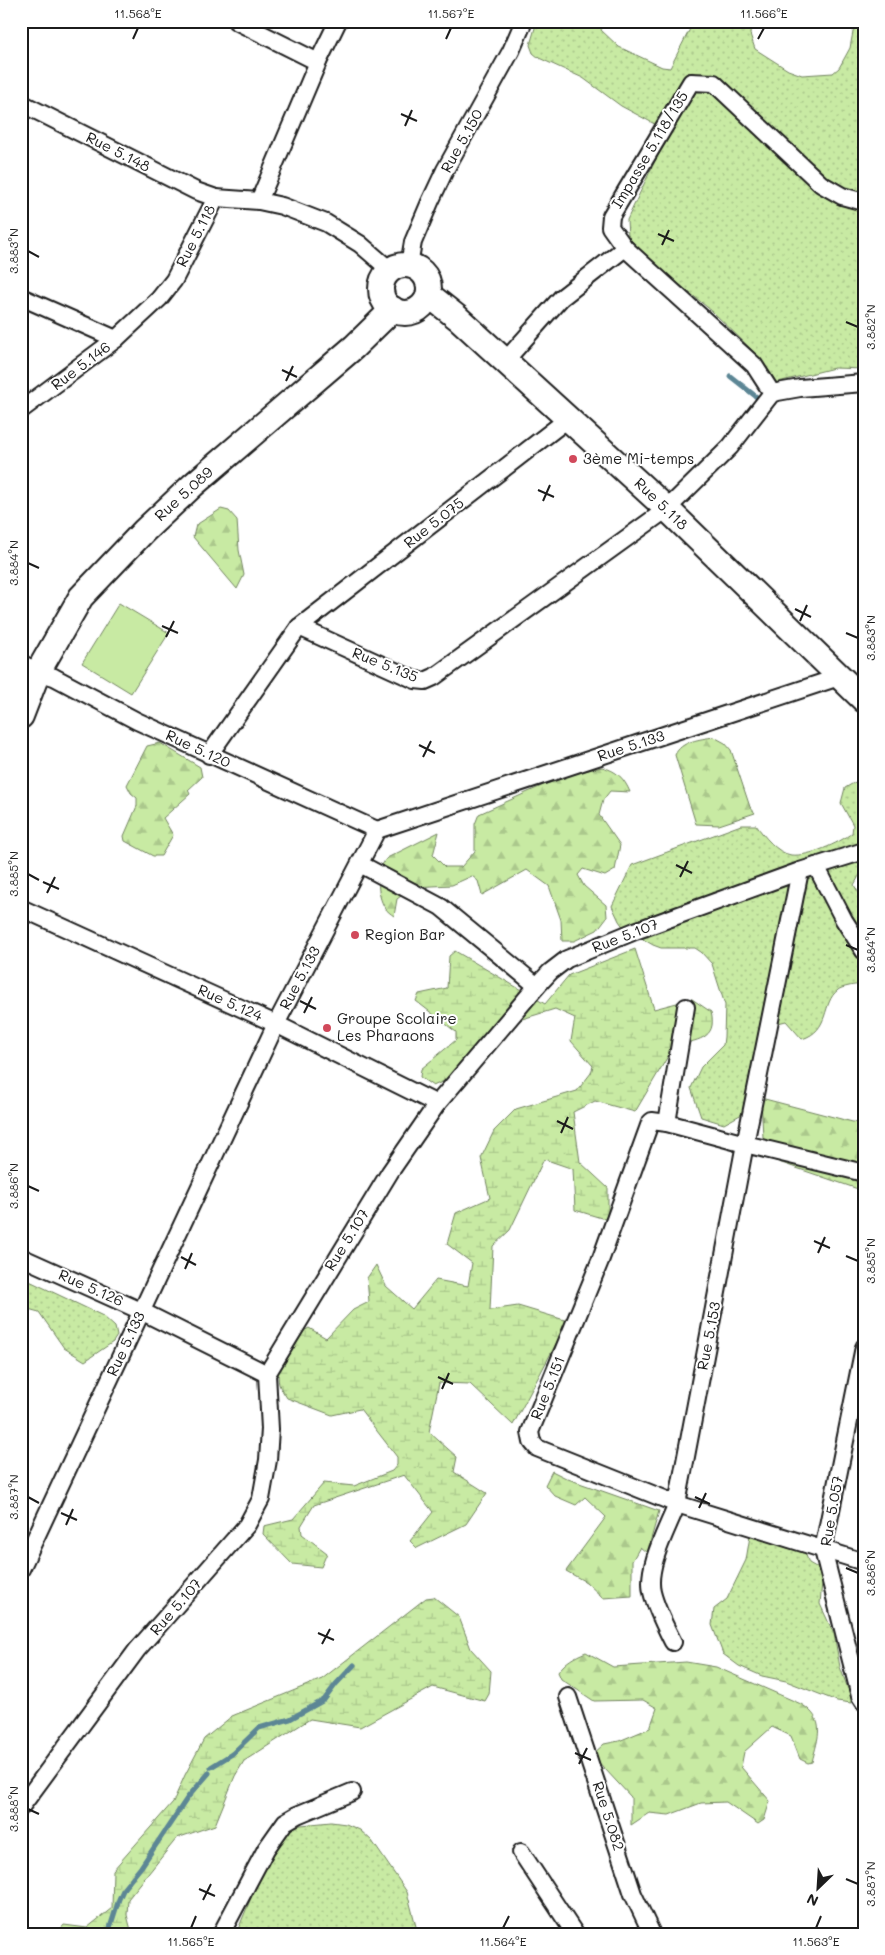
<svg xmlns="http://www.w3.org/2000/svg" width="885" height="1955" viewBox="0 0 885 1955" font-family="Mali,sans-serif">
<defs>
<pattern id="grass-dots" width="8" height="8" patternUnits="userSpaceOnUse" patternTransform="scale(1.25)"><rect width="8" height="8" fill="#c8eaa3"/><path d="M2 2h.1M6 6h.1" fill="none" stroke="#abc88c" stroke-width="1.8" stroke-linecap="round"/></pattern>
<pattern id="forest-firs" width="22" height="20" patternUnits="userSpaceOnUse" patternTransform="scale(1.25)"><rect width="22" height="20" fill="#c8eaa3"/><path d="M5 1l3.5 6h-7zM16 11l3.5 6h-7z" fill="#abc88c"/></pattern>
<pattern id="wetland-marsh" width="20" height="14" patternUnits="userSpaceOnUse" patternTransform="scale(1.25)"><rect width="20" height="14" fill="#c8eaa3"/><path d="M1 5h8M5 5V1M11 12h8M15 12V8" fill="none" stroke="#abc88c"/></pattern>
</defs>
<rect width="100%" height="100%" fill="#fff"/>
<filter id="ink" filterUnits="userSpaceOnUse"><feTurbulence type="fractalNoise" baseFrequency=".02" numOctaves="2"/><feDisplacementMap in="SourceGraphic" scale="10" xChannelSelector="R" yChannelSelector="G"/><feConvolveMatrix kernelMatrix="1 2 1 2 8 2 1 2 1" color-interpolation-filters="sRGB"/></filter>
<g filter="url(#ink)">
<g fill="url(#grass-dots)" stroke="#728360">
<polygon points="537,21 605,21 601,30 619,47 662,67 670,68 694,21 751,21 750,34 755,49 788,70 802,75 833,73 839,68 850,48 853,32 858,21 864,21 864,369 834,368 774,383 754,352 713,312 645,256 628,237 627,220 662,146 664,129 621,106 583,78 539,58 533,53 530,45"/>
<path d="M864 777V867L854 885 864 902V986C859 984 854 985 849 986 845 987 840 988 838 990 821 1003 831 1030 802 1039L786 1021 778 1023 768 1072 751 1109 724 1124 701 1117 691 1088 701 1067 723 1045 724 1037 725 1005 712 964 701 952 695 948H661L653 945 624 928 619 921 612 906 632 865 741 825H756C764 836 777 853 791 855 809 857 839 843 852 833L853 825 841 803 845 788Z"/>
<polygon points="21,1277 103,1316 115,1327 117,1336 113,1342 85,1361 64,1348 39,1312 21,1307"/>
<polygon points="751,1530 804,1550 809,1563 823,1571 820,1604 834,1634 840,1667 851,1697 851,1703 837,1701 786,1681 762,1676 739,1666 723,1654 712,1625 714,1609 727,1599 746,1560"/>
<polygon points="331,1822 346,1824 360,1830 372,1841 407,1892 418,1934 236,1934 279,1831 301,1825"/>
</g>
<g fill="url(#forest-firs)" stroke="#728360">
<polygon points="221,509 229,511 237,520 239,550 244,575 237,589 193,537 196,525"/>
<path d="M714 737 725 743 731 750 750 807 755 813 719 825 696 824 675 755C681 741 700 739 714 737Z"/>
<polygon points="160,743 200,767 202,777 188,790 190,794 163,818 173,835 161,856 153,856 125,841 124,836 137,806 137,798 131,793 127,785 147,746"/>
<path d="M602 767C617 771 624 778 630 792L610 791 603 800 599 815 620 845 615 870 605 876 583 869 578 875 584 886 606 905 607 917 597 930 574 941H562L561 920 549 886 527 870 482 895 478 881 472 876 452 885 413 887 397 899 394 916C391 914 387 911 385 908 376 894 376 869 387 858L439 832 433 855 445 867H461L475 851V824L479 814 566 775Z"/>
<polygon points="761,1098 864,1125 864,1204 858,1189 764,1157"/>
<polygon points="552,1471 568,1479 659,1511 647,1553 640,1547 632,1561 632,1596 603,1598 586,1582 566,1571 606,1517 585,1497 576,1505 555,1496 545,1485"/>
<path d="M586 1652 613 1667 686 1662 716 1667 801 1704C827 1720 818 1737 812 1762L808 1763 800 1759 791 1736 772 1727 744 1752 741 1767 770 1801 764 1820 758 1824 726 1802 701 1803 669 1815 649 1813 631 1825V1797L592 1755 604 1744 619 1741 650 1728 657 1708 643 1700 594 1701 561 1679 558 1672C566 1661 574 1657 586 1652Z"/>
</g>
<g fill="url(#wetland-marsh)" stroke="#728360">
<path d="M635 949 654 1009 692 999 711 1012C718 1040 696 1040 674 1046L635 1112 595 1101 573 1112 580 1162 608 1188V1220L575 1210 573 1169 544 1159 510 1230 493 1246 490 1310 518 1306 568 1321 513 1425 470 1384 439 1383 429 1432 457 1457 454 1472 487 1493 466 1524 417 1548 410 1541 433 1512 404 1475 314 1505 301 1526 302 1534 327 1553 321 1567 292 1564 263 1534 264 1526 293 1519 324 1483 354 1486 392 1471 397 1465V1457L360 1409 332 1415 287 1398C285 1394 280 1389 279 1384 274 1364 291 1337 309 1328L326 1338 353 1310 369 1302 367 1278 376 1265 386 1286 412 1309 436 1280 468 1286 472 1263 447 1244 456 1213 490 1198 481 1158 494 1131 516 1109 577 1091 591 1073 593 1066 571 1041 575 1018 555 1009 519 1020 469 1070 433 1086 420 1077 421 1069 456 1040V1032L416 1001 419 994 447 988 449 956 455 951 545 1004 569 975Z"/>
<polygon points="434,1597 459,1617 471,1649 491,1671 489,1694 485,1701 433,1687 360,1727 310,1719 244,1761 235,1776 215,1825 177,1838 128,1899 127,1915 132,1934 56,1934 64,1925 87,1928 112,1908 113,1870 173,1802 185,1775 204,1739 232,1716 322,1679 426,1598"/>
</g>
<polygon fill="#c8eaa3" stroke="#728360" points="119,603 169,633 131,693 82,663"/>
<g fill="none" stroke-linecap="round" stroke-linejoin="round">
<g stroke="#5b8695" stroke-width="5">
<polyline points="730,376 763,402"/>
<polyline points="211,1767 232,1754 259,1728 290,1719 324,1700 336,1684 354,1665"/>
<polyline points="108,1934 119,1899 124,1888 141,1867 188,1797 209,1773"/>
</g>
<defs>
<g id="street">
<polyline points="236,21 318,62"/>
<polyline points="21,103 196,191 216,198"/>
<polyline points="259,201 318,62 338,21"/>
<polyline points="409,265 413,242 430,202 445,170 511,51 524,21"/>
<polyline points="21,297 116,339 159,299 174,280 216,198 259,201 282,206 326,223 360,244 390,270"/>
<polyline points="505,361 561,298 625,248"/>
<polyline points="772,393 800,388 864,383"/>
<polyline points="21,410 116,339"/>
<polyline points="299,627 569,418"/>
<polyline points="21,663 38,672 54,677 137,721 377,830"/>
<polyline points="209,755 299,627 415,680 425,681 434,677 667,509 730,447 772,393 754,365 625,248 610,227 611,216 691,82 714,83 821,184 842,196 864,202"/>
<polyline points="360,864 441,907 537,986"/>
<polyline points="816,866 844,920 864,951"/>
<polyline points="800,871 745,1144 667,1123 652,1121 650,1123 600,1261 530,1432 532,1442 537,1448 677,1504 864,1562"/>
<polyline points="21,908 276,1024 437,1104"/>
<polyline points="667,1123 686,1007"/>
<polyline points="21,1257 141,1311 267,1374"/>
<polyline points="864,1347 823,1550 860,1696 864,1702"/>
<polyline points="21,1569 276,1024 377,830 839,677"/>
<path d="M673 1642C665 1626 656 1609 652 1592 646 1566 668 1528 677 1504L745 1144 864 1173"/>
<polyline points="568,1697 633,1894 652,1934"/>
<polyline points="21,1807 137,1650 247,1525 261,1499 268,1460 270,1429 267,1374 390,1172 437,1104 537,986 550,972 567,959 635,931 800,871 864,851"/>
<polyline points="521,1852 575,1934"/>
<polyline points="221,1934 266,1849 285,1822 297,1815 352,1792"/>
</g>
<g id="secondary">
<circle cx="405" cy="289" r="24"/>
<polyline points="429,295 458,318 667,509 864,700"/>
<polyline points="21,716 38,672 81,597 144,531 193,485 354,347 393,309"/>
</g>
</defs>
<use href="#street" stroke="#1c1c1c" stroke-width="20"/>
<use href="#secondary" stroke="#1c1c1c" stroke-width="28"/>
<use href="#street" stroke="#fff" stroke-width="16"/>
<use href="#secondary" stroke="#fff" stroke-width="24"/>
</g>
</g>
<path fill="none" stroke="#1c1c1c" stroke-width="2" d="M133 39 138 28M446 39 451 28M758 39 764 28M401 114 417 121M405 126 412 110M658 234 674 241M662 245 669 230M28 251 39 257M846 322 858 327M282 370 297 377M286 381 293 366M538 490 554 497M543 501 550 485M28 563 39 568M795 609 811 617M800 621 807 605M162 626 178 633M846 633 858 638M166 637 174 621M419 745 435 753M423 757 431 741M676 865 692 873M28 874 39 880M680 877 688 861M43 882 59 889M47 893 55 877M846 945 858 950M300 1001 316 1009M304 1013 312 997M557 1121 573 1129M561 1133 568 1117M28 1186 39 1191M814 1241 830 1248M818 1253 825 1237M846 1256 858 1261M181 1257 196 1265M185 1269 192 1253M438 1377 453 1384M442 1389 449 1373M28 1497 39 1503M695 1497 710 1504M699 1508 706 1493M61 1513 77 1520M66 1525 73 1509M846 1568 858 1573M318 1633 334 1640M322 1644 330 1629M575 1753 591 1760M579 1764 587 1748M28 1809 39 1814M846 1879 858 1884M199 1889 215 1896M203 1900 211 1884M191 1928 196 1916M503 1928 509 1916M816 1928 821 1916"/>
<g fill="#d1495b" stroke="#fff" stroke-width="2">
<circle cx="573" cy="459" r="5"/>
<circle cx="355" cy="935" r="5"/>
<circle cx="327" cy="1028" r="5"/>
</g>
<g text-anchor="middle" stroke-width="4" stroke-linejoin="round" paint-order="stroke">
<g font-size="15" fill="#1c1c1c" stroke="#fff">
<text transform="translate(462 141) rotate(-61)" y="5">Rue 5.150</text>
<text transform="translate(650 150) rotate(-59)" y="5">Impasse 5.118/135</text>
<text transform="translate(118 152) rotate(27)" y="5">Rue 5.148</text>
<text transform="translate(196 236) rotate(-63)" y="5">Rue 5.118</text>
<text transform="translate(81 366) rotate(-37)" y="5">Rue 5.146</text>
<text transform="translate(184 494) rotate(-42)" y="5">Rue 5.089</text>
<text transform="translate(661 504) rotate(44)" y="5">Rue 5.118</text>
<text transform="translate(434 523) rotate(-38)" y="5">Rue 5.075</text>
<text transform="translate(385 665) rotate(22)" y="5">Rue 5.135</text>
<text transform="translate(631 746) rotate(-18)" y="5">Rue 5.133</text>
<text transform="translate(198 749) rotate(25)" y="5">Rue 5.120</text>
<text transform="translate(625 936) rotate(-21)" y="5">Rue 5.107</text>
<text transform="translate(300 978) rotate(-62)" y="5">Rue 5.133</text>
<text transform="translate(230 1003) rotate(24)" y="5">Rue 5.124</text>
<text transform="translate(347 1240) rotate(-58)" y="5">Rue 5.107</text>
<text transform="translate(91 1288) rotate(24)" y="5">Rue 5.126</text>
<text transform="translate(709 1336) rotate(-79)" y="5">Rue 5.153</text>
<text transform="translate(126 1344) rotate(-65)" y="5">Rue 5.133</text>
<text transform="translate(548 1388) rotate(-68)" y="5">Rue 5.151</text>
<text transform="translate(832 1511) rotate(-80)" y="5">Rue 5.057</text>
<text transform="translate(176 1607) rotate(-49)" y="5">Rue 5.107</text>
<text transform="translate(608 1816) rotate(72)" y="5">Rue 5.082</text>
</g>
<g font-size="15" fill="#1c1c1c" stroke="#fff" text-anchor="start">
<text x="583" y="464">3ème Mi-temps</text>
<text x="365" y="940">Region Bar</text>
<text x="337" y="1024">Groupe Scolaire<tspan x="337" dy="17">Les Pharaons</tspan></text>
</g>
</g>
<rect width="885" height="1955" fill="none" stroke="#fff" stroke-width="55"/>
<g transform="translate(818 1888) rotate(205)" stroke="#ffffff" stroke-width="4" paint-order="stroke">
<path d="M0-4L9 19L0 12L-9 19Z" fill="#1c1c1c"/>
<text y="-8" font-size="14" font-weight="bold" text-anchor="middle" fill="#1c1c1c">N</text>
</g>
<rect x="28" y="28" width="830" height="1900" fill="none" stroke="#1c1c1c" stroke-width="2"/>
<g font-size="12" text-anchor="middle" fill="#1c1c1c">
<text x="138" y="18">11.568°E</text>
<text x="451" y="18">11.567°E</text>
<text x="764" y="18">11.566°E</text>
<text transform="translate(14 251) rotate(-90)" y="4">3.883°N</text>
<text transform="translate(871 327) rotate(-90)" y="4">3.882°N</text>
<text transform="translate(14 563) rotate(-90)" y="4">3.884°N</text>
<text transform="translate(871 638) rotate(-90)" y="4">3.883°N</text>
<text transform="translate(14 874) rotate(-90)" y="4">3.885°N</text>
<text transform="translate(871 950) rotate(-90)" y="4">3.884°N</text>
<text transform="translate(14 1186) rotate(-90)" y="4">3.886°N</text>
<text transform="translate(871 1261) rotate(-90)" y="4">3.885°N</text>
<text transform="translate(14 1497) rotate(-90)" y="4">3.887°N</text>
<text transform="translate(871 1573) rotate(-90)" y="4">3.886°N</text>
<text transform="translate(14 1809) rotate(-90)" y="4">3.888°N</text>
<text transform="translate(871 1884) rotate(-90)" y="4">3.887°N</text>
<text x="191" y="1946">11.565°E</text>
<text x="503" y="1946">11.564°E</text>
<text x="816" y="1946">11.563°E</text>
</g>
</svg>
